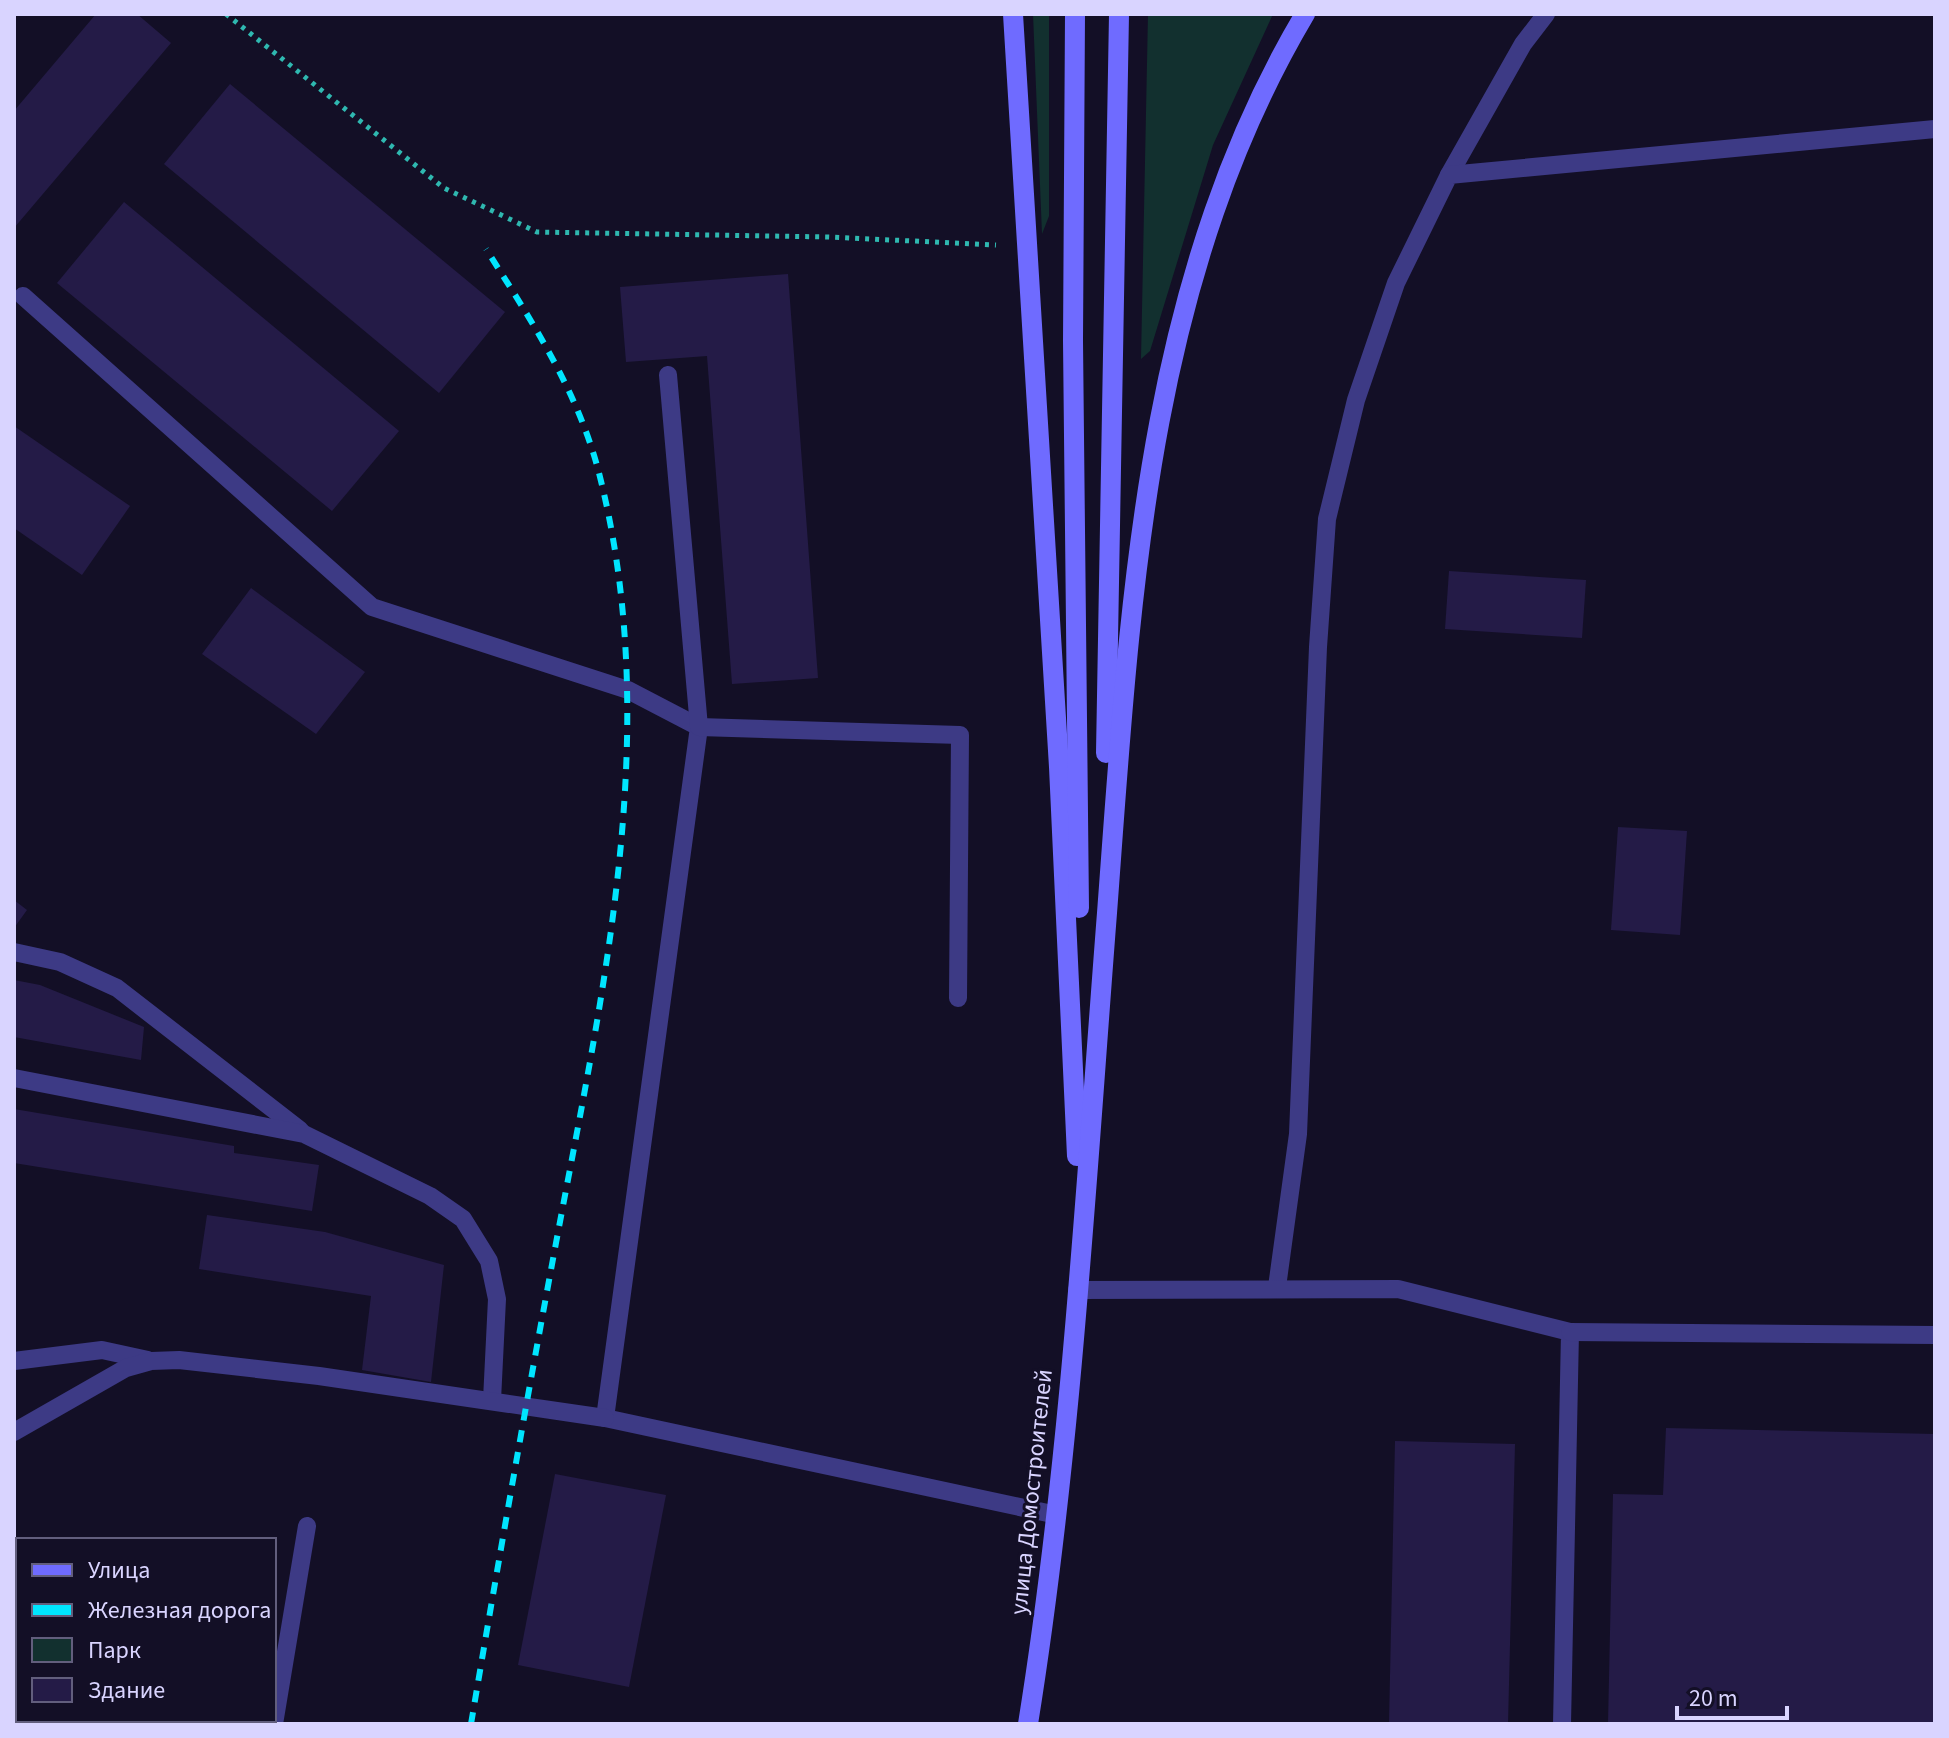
<svg xmlns="http://www.w3.org/2000/svg" width="1949" height="1738" viewBox="0 0 1949 1738" font-family="'Source Sans 3',sans-serif">
<rect width="100%" height="100%" fill="#130f26"/>
<g fill="#12302f">
<polygon points="1033,14 1049,14 1049,216 1042,234"/>
<polygon points="1148,14 1273,14 1213,145 1150,351 1141,359"/>
</g>
<g fill="#241b47">
<polygon points="96,14 137,14 171,43 14,228 14,111"/>
<polygon points="230,84 505,312 439,393 164,164"/>
<polygon points="124,202 399,431 332,511 57,283"/>
<polygon points="788,274 818,678 732,684 707,356 626,362 620,287"/>
<polygon points="14,426 130,506 82,575 14,528"/>
<polygon points="1449,571 1586,580 1582,638 1445,629"/>
<polygon points="251,588 365,672 316,734 202,654"/>
<polygon points="1618,827 1687,831 1680,935 1611,930"/>
<polygon points="14,900 27,910 14,928"/>
<polygon points="14,980 40,985 144,1027 141,1060 14,1037"/>
<polygon points="14,1109 234,1146 234,1153 319,1165 312,1211 14,1163"/>
<polygon points="207,1215 325,1232 444,1265 431,1382 362,1370 371,1296 199,1269"/>
<polygon points="1666,1428 1935,1434 1935,1724 1608,1724 1613,1494 1663,1495"/>
<polygon points="1395,1441 1515,1444 1508,1724 1389,1724"/>
<polygon points="555,1474 666,1495 629,1687 518,1665"/>
<polygon points="14,1549 18,1550 18,1619 14,1618"/>
</g>
<g fill="none" stroke-linecap="round" stroke-linejoin="round">
<polyline stroke="#2fb8b0" stroke-width="5" stroke-dasharray="4 6" stroke-linecap="butt" points="226,14 444,188 537,232 829,237 996,245"/>
<g stroke="#3d3a85" stroke-width="18">
<polyline points="1449,175 1523,44 1546,14"/>
<polyline points="23,296 372,607 628,690 699,727 605,1418 1057,1515"/>
<polyline points="668,375 699,727 960,735 958,998"/>
<polyline points="14,952 60,962 117,988 300,1130"/>
<polyline points="14,1078 304,1134 430,1196 463,1219 489,1261 497,1299 492,1400"/>
<polyline points="1277,1287 1298,1134 1318,647 1327,519 1356,400 1396,283 1449,175 1935,129"/>
<polyline points="1077,1290 1398,1289 1570,1332 1562,1724"/>
<polyline points="1570,1332 1935,1335"/>
<polyline points="14,1361 102,1350 148,1360"/>
<polyline points="14,1432 126,1368 151,1361 179,1360 319,1376 605,1418"/>
<polyline points="274,1724 307,1526"/>
</g>
<g stroke="#6f6bff" stroke-width="20">
<polyline points="1013,14 1059,767 1077,1156"/>
<polyline points="1075,14 1073,341 1079,908"/>
<polyline points="1106,753 1119,14"/>
<path d="M1028 1724C1071 1456 1086 1183 1107 913 1130 607 1144 285 1305 14"/>
</g>
<path stroke="#00e5ff" stroke-width="6" stroke-dasharray="12 10" stroke-linecap="butt" d="M471 1724C498 1564 526 1403 556 1243 603 991 664 728 599 473 578 391 531 320 486 249"/>
</g>
<g text-anchor="middle" stroke-width="6" stroke-linejoin="round" paint-order="stroke">
<g font-size="24" fill="#d9d4ff" stroke="#130f26">
<text transform="translate(1031 1492) rotate(-84)" y="8">улица Домостроителей</text>
</g>
</g>
<rect width="1949" height="1738" fill="none" stroke="#d9d4ff" stroke-width="32"/>
<rect x="16" y="1538" width="260" height="184" fill="#130f26" stroke="#625e7d" stroke-width="2"/>
<rect x="32" y="1564" width="40" height="12" fill="#6f6bff" stroke="#625e7d" stroke-width="2"/>
<text x="88" y="1578" font-size="24" fill="#d9d4ff">Улица</text>
<rect x="32" y="1604" width="40" height="12" fill="#00e5ff" stroke="#625e7d" stroke-width="2"/>
<text x="88" y="1618" font-size="24" fill="#d9d4ff">Железная дорога</text>
<rect x="32" y="1638" width="40" height="24" fill="#12302f" stroke="#625e7d" stroke-width="2"/>
<text x="88" y="1658" font-size="24" fill="#d9d4ff">Парк</text>
<rect x="32" y="1678" width="40" height="24" fill="#241b47" stroke="#625e7d" stroke-width="2"/>
<text x="88" y="1698" font-size="24" fill="#d9d4ff">Здание</text>
<path d="M1677 1706v12h110v-12" fill="none" stroke="#d9d4ff" stroke-width="4"/>
<text x="1689" y="1706" font-size="24" fill="#d9d4ff" stroke="#130f26" stroke-width="6" paint-order="stroke">20 m</text>
</svg>
